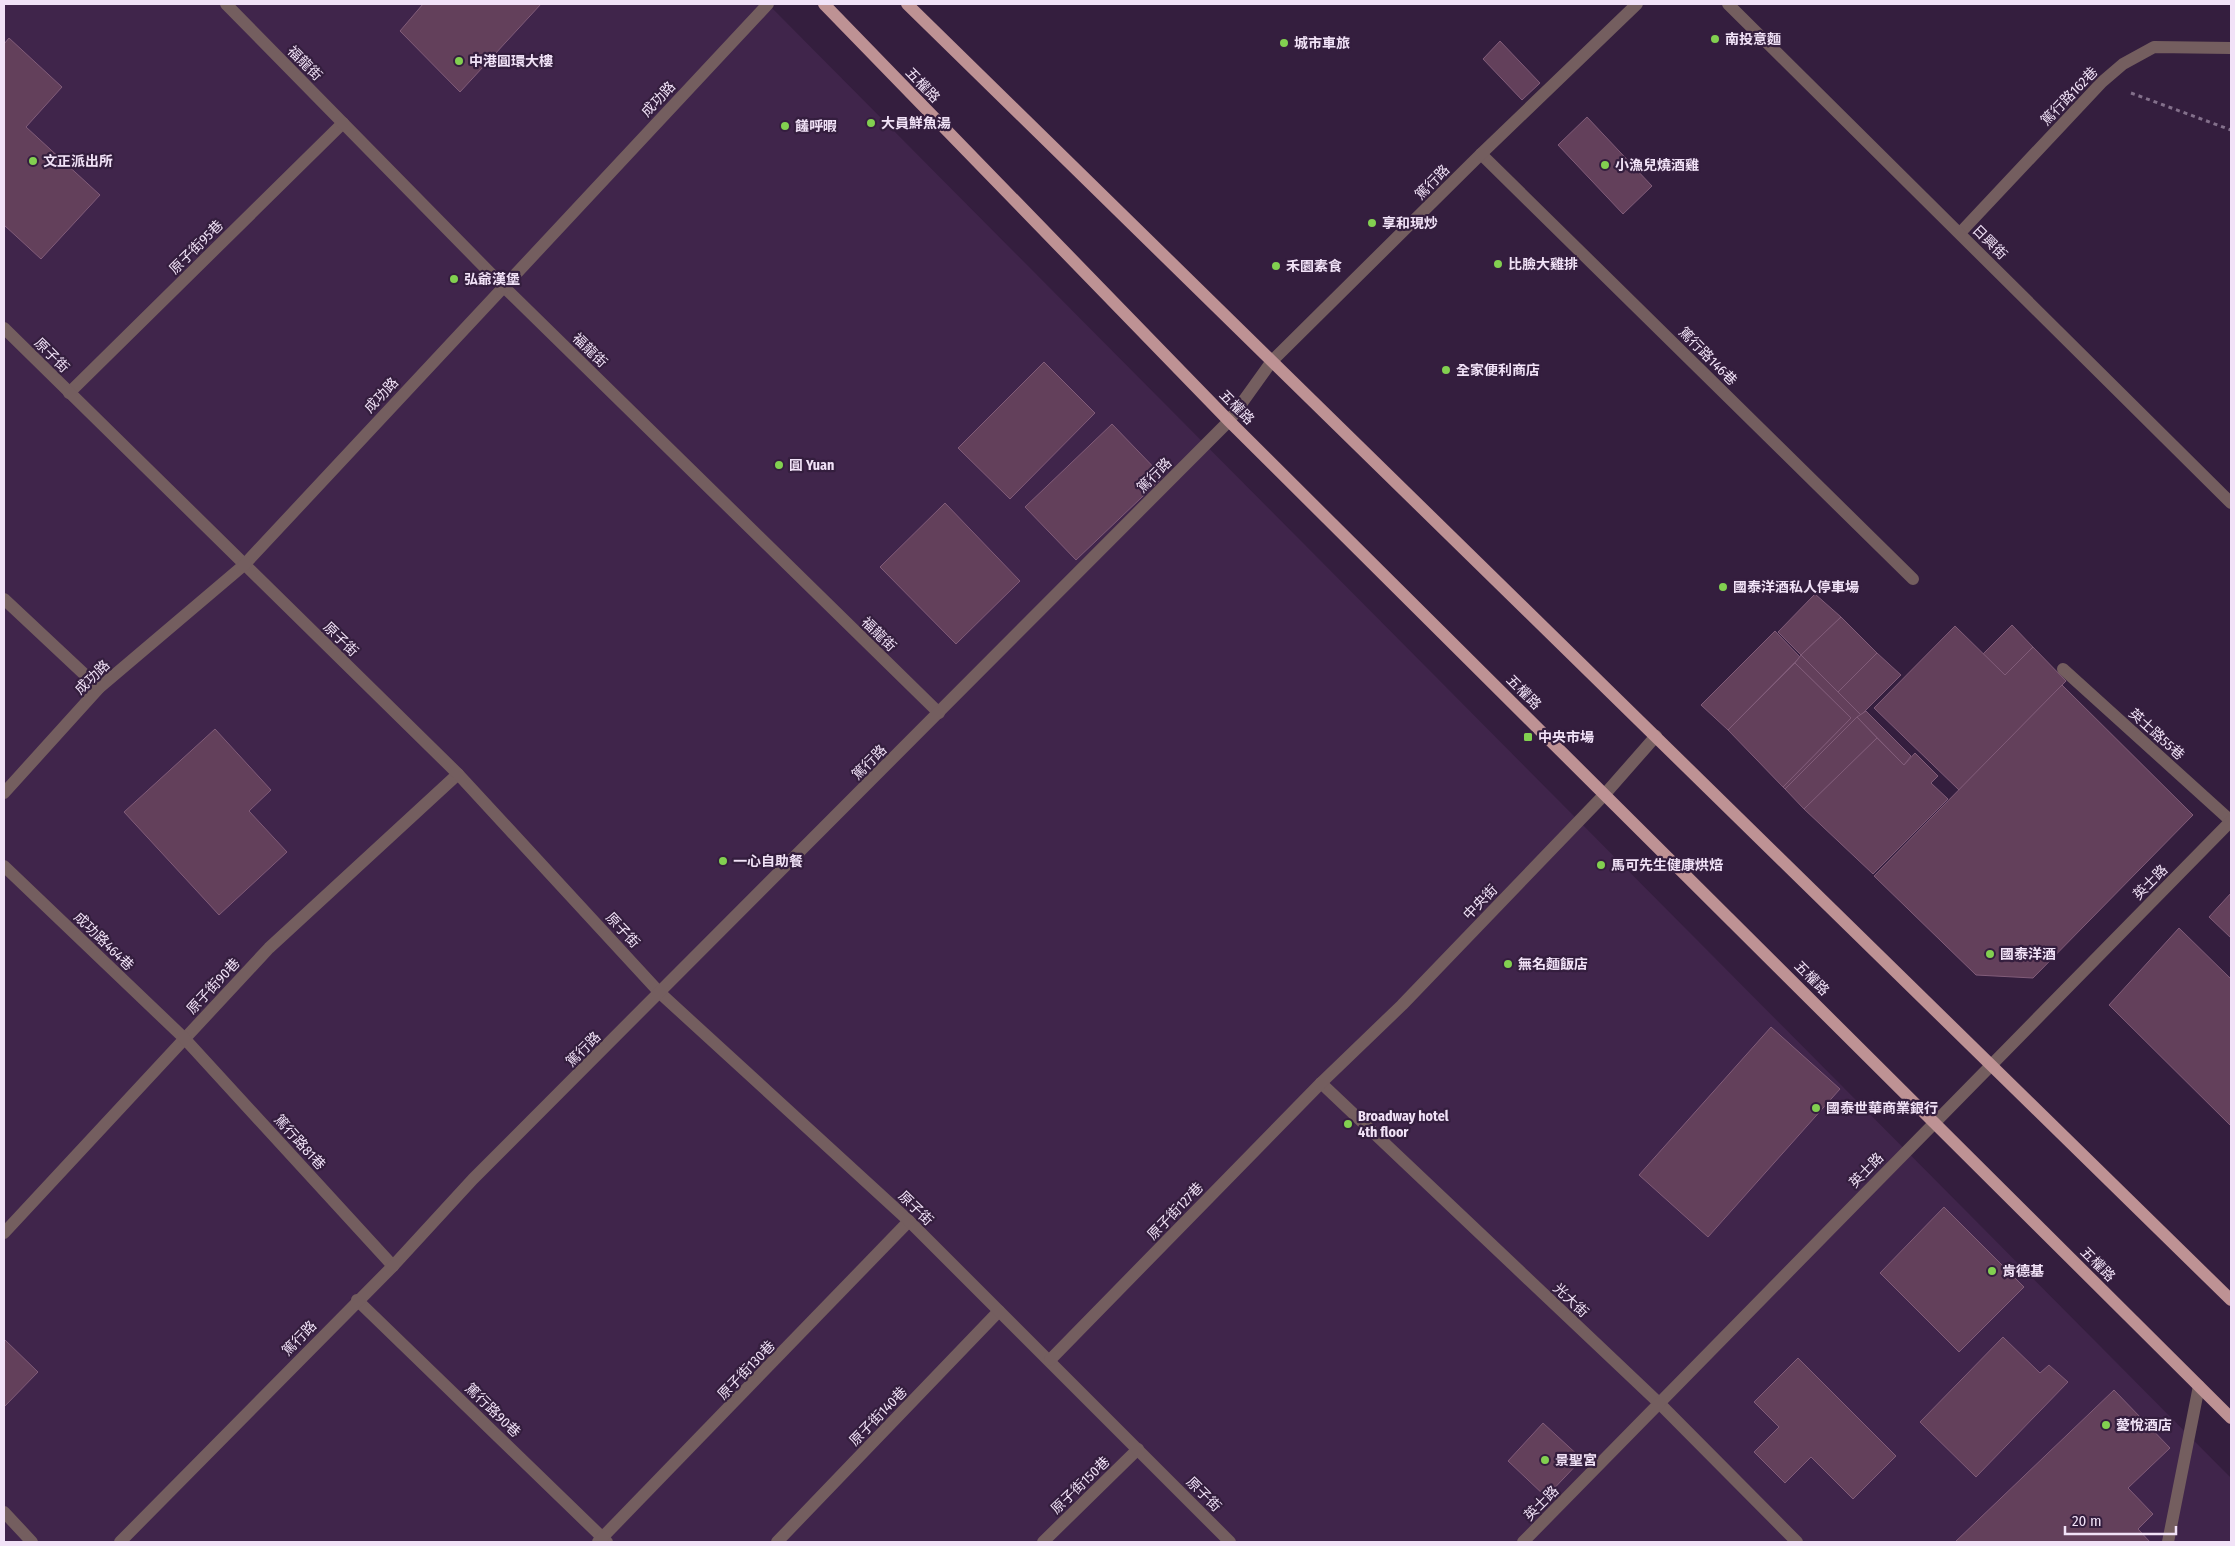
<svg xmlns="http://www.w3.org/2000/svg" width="2235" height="1546" viewBox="0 0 2235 1546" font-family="'Fira Sans Condensed','Noto Sans TC',sans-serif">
<rect width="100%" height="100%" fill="#341e3e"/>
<polygon fill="#40254b" points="4,4 768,4 2231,1478 2231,1542 4,1542"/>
<g fill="#63405b" stroke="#815c79">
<polygon points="423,4 541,4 460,92 400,31"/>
<polygon points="9,38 62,87 26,127 100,195 41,259 4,225 4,44"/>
<polygon points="1500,41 1540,83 1522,100 1483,59"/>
<polygon points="1587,117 1652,186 1623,214 1558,145"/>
<polygon points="1044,362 1095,413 1010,499 958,448"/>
<polygon points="1112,424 1163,477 1076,560 1025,507"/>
<polygon points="945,503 1020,581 956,644 880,567"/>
<polygon points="1815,594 1841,617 1801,655 1778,632"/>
<polygon points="1841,617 1877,653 1838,692 1801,655"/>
<polygon points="2012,625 2033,647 2005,675 1983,654"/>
<polygon points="1955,626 2005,675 2033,647 2066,681 1959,790 1874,708"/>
<polygon points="1775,631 1800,657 1728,730 1701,705"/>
<polygon points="1877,653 1901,675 1861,715 1838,692"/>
<polygon points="1801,655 1861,715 1785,789 1783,787 1851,718 1795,663"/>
<polygon points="1795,663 1851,718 1783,787 1728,730"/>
<polygon points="2062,685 2193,815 2033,978 1976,975 1874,876"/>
<polygon points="1866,711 1911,756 1904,765 1857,717"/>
<polygon points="1857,717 1877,738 1804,809 1785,789"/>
<polygon points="215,729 271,790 249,811 287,852 219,915 124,812"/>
<polygon points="1877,738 1904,765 1915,753 1938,776 1931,783 1948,799 1873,874 1804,809"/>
<polygon points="2231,893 2231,938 2209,917"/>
<polygon points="2179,928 2231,979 2231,1126 2109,1005"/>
<polygon points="1771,1027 1840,1089 1708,1237 1639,1175"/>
<polygon points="1944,1207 2024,1287 1959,1352 1880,1273"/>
<polygon points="2003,1337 2040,1373 2049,1365 2068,1382 1976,1477 1920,1422"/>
<polygon points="4,1339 38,1372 4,1407"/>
<polygon points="1798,1358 1896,1456 1853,1499 1811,1457 1785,1483 1754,1452 1779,1427 1754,1402"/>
<polygon points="2114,1390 2170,1448 2128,1488 2153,1514 2138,1529 2150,1542 1955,1542"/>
<polygon points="1543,1423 1582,1459 1546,1497 1508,1461"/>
</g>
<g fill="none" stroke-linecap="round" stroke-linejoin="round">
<polyline stroke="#83708b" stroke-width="3" stroke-dasharray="4 4" stroke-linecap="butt" points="2131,93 2231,130"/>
<g stroke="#745e5f" stroke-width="12">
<polyline points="1481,154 1913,579"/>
<polyline points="1960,233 2102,82 2123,64 2154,47 2231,48"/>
<polyline points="69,393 343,123"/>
<polyline points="4,599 99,688"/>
<polyline points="2063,669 2231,821"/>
<polyline points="4,1233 269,948 458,774"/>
<polyline points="357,1300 607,1542"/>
<polyline points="4,1512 32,1542"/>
<polyline points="598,1542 909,1221"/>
<polyline points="777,1542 999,1311"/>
<polyline points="1043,1542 1138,1449"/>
<polyline points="2168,1542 2199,1386"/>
</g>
<g stroke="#745e5f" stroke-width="12">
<polyline points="226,4 503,286 939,713"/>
<polyline points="1728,4 2231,503"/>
<polyline points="4,328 458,774 660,993 909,1221 1230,1542"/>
<polyline points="4,793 99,688 244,565 768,4"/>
<polyline points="4,866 184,1038 393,1266"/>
<polyline points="1321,1083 1660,1404 1797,1542"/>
<polyline points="1050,1360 1321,1083 1402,1005 1605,794 1656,736"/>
<polyline points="120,1542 393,1266 473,1179 1229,421 1272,361 1481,154 1637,4"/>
<polyline points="1523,1542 2231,821"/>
</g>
<g stroke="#be9294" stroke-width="12">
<polyline points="824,4 1229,421 2231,1418"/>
<polyline points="907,4 2231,1300"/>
</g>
</g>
<g fill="#82d050" stroke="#341e3e" stroke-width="2">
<circle cx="1715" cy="39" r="5"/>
<circle cx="1284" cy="43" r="5"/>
<circle cx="459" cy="61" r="5"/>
<circle cx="871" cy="123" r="5"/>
<circle cx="785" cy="126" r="5"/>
<circle cx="33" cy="161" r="5"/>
<circle cx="1605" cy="165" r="5"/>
<circle cx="1372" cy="223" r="5"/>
<circle cx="1498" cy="264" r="5"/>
<circle cx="1276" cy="266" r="5"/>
<circle cx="454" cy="279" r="5"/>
<circle cx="1446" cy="370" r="5"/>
<circle cx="779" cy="465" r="5"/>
<circle cx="1723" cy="587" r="5"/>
<rect x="1523" y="732" width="10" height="10" rx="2.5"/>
<circle cx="723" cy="861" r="5"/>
<circle cx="1601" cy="865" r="5"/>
<circle cx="1990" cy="954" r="5"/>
<circle cx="1508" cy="964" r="5"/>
<circle cx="1816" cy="1108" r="5"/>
<circle cx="1348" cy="1124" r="5"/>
<circle cx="1992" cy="1271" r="5"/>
<circle cx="2106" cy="1425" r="5"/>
<circle cx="1545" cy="1460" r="5"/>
</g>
<g text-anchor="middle" stroke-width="4.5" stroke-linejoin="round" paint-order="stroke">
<g font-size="14" font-weight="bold" fill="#f1e2f7" stroke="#341e3e" text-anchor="start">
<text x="1725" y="44">南投意麵</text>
<text x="1294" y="48">城市車旅</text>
<text x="469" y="66">中港圓環大樓</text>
<text x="881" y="128">大員鮮魚湯</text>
<text x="795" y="131">饈呼暇</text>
<text x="43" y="166">文正派出所</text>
<text x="1615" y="170">小漁兒燒酒雞</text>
<text x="1382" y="228">享和現炒</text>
<text x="1508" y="269">比臉大雞排</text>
<text x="1286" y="271">禾園素食</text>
<text x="464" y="284">弘爺漢堡</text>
<text x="1456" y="375">全家便利商店</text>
<text x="789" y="470">圓 Yuan</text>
<text x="1733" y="592">國泰洋酒私人停車場</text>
<text x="1538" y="742">中央市場</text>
<text x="733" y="866">一心自助餐</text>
<text x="1611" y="870">馬可先生健康烘焙</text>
<text x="2000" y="959">國泰洋酒</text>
<text x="1518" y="969">無名麵飯店</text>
<text x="1826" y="1113">國泰世華商業銀行</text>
<text x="1358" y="1121">Broadway hotel<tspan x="1358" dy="16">4th floor</tspan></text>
<text x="2002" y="1276">肯德基</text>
<text x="2116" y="1430">薆悅酒店</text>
<text x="1555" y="1465">景聖宮</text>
</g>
<g font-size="14" fill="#f1e2f7" stroke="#341e3e">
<text transform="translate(305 63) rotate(45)" y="5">福龍街</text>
<text transform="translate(923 85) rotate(46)" y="5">五權路</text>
<text transform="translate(2069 96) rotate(-46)" y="5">篤行路162巷</text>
<text transform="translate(658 99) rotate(-47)" y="5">成功路</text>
<text transform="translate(1432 182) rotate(-46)" y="5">篤行路</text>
<text transform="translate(1990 242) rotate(45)" y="5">日興街</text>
<text transform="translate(196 247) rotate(-45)" y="5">原子街95巷</text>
<text transform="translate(590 350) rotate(44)" y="5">福龍街</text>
<text transform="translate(52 355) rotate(45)" y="5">原子街</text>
<text transform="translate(1708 356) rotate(45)" y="5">篤行路146巷</text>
<text transform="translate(381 395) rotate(-47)" y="5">成功路</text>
<text transform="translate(1237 407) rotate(45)" y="5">五權路</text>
<text transform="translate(1154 475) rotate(-45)" y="5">篤行路</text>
<text transform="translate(879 634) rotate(44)" y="5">福龍街</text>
<text transform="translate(341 639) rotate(44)" y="5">原子街</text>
<text transform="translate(92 677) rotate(-44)" y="5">成功路</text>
<text transform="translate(1524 692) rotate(45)" y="5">五權路</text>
<text transform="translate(2157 734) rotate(42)" y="5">英士路55巷</text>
<text transform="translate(869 762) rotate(-45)" y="5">篤行路</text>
<text transform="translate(2150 882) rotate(-45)" y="5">英士路</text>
<text transform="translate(1480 902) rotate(-46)" y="5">中央街</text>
<text transform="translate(623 930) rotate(47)" y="5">原子街</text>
<text transform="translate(104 941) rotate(44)" y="5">成功路464巷</text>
<text transform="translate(1812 978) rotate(45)" y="5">五權路</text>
<text transform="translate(213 986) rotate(-47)" y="5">原子街90巷</text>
<text transform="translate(583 1049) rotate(-45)" y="5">篤行路</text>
<text transform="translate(300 1142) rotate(48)" y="5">篤行路81巷</text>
<text transform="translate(1866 1170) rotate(-46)" y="5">英士路</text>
<text transform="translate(916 1208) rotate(44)" y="5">原子街</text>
<text transform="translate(1175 1211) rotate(-46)" y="5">原子街127巷</text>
<text transform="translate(2098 1264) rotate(45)" y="5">五權路</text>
<text transform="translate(1571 1300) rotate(43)" y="5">光大街</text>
<text transform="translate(299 1338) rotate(-46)" y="5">篤行路</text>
<text transform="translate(746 1370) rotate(-46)" y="5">原子街130巷</text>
<text transform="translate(493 1410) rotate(44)" y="5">篤行路90巷</text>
<text transform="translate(878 1416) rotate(-46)" y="5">原子街140巷</text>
<text transform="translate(1080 1485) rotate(-44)" y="5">原子街150巷</text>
<text transform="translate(1204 1494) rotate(45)" y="5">原子街</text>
<text transform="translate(1541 1503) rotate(-45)" y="5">英士路</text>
</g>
</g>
<rect width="2235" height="1546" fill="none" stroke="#f1e2f7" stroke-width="10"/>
<path d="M2065 1526v8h111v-8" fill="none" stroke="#f1e2f7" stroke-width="2.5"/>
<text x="2072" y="1526" font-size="15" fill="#f1e2f7" stroke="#341e3e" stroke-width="4" paint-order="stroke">20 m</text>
</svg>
